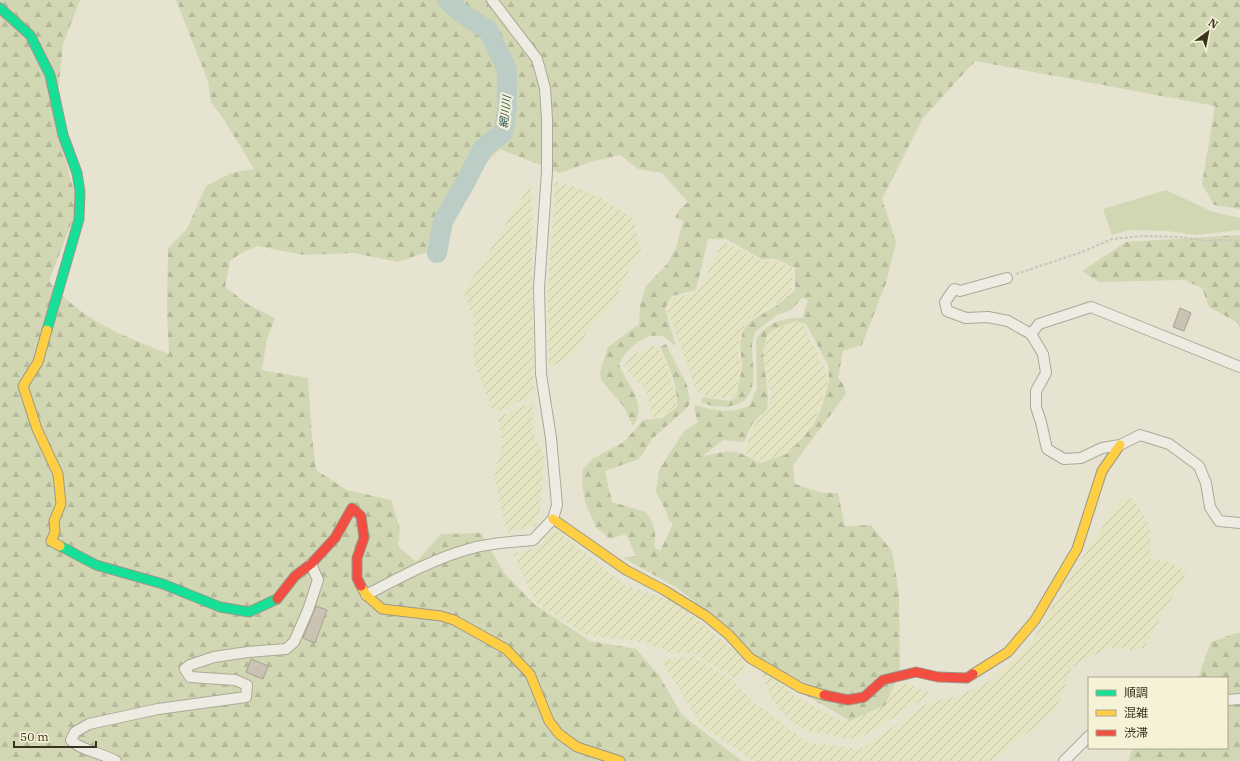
<svg xmlns="http://www.w3.org/2000/svg" width="1240" height="761" viewBox="0 0 1240 761" font-family="'IBM Plex Serif','Noto Sans JP',serif">
<defs>
<pattern id="farmland-furrows" width="10" height="10" patternUnits="userSpaceOnUse"><rect width="10" height="10" fill="#e5e4c2"/><path d="M-1 1l2-2M0 10L10 0M9 11l2-2" fill="none" stroke="#c5c4a6"/></pattern>
<pattern id="forest-firs" width="22" height="20" patternUnits="userSpaceOnUse"><rect width="22" height="20" fill="#d2d7b3"/><path d="M5 1l3.5 6h-7zM16 11l3.5 6h-7z" fill="#b5b99a"/></pattern>
</defs>
<rect width="100%" height="100%" fill="#e6e3d1"/>
<g fill="url(#farmland-furrows)">
<polygon points="555,181 580,189 602,199 633,219 641,250 624,279 613,305 591,325 574,354 549,368 548,294"/>
<polygon points="531,183 534,394 494,413 474,363 474,320 464,292"/>
<polygon points="726,243 763,261 777,261 793,268 792,289 777,303 746,321 738,343 740,371 735,396 729,399 708,397 697,391 667,310 673,298 697,293 721,246"/>
<polygon points="796,322 804,325 811,342 818,351 819,360 825,367 828,380 821,405 812,424 790,452 760,462 744,452 754,426 769,408 771,396 763,351 765,342 767,335 772,330"/>
<polygon points="656,345 667,364 676,398 676,406 662,416 652,417 647,392 624,367 628,359 638,352"/>
<polygon points="533,402 532,433 544,454 540,509 536,526 506,532 494,473 503,443 498,418"/>
<polygon points="1127,496 1134,500 1150,526 1150,559 1165,561 1187,571 1144,648 1131,650 1110,647 1072,667 1056,710 991,761 753,761 701,725 662,661 692,655 734,681 749,698 806,742 861,749 929,702 959,696 991,680 1030,644 1079,562 1120,501"/>
<polygon points="554,528 626,586 673,601 696,618 744,659 745,673 734,678 693,653 672,653 645,642 587,635 536,603 513,554 540,546"/>
<polygon points="761,672 769,674 797,697 843,722 903,682 932,694 858,739 838,737 809,731 791,722 772,700"/>
</g>
<polygon fill="#d2d7b3" points="1166,190 1213,212 1240,218 1240,230 1196,235 1167,231 1129,230 1112,235 1103,209"/>
<g fill="url(#forest-firs)" fill-rule="evenodd">
<path d="M0 0H80L63 44 55 122 78 206 49 281C57 289 64 298 73 305 101 328 136 341 169 354L167 313 168 248 187 229 206 186 231 173 254 169 223 118 211 102 208 81 176 0H1240V209L1214 205 1202 184 1215 106 975 61 923 118 882 199 896 242 886 283 862 345 843 351 838 378 843 384 846 394 793 465 795 484 822 493H838L845 526 871 525 892 551 899 594 900 673 885 705 850 721 802 693 764 665 710 614 676 587 623 558 636 556 626 534 610 539 596 527 585 502 582 482 583 469 592 459 624 442 643 420 662 418 677 407C678 386 669 365 660 347L666 344 687 385 690 403 687 408 653 438 639 459 605 471 612 502 646 512C654 524 657 532 654 547L660 551 673 524 669 520 665 509 656 492 659 470 684 431 698 422 694 410 695 405C714 410 732 415 750 405L757 388 756 340C764 323 787 316 804 318L803 316 808 300 802 298 791 310 777 315 755 332C754 337 752 342 752 347 752 368 761 401 731 406 721 407 710 407 701 402L703 397 729 401 736 397 742 367 740 344 743 331 749 322 776 306 795 290V268L776 259H761L726 239H708L696 290 672 296 665 308 676 347C673 344 668 339 664 337 646 330 626 350 619 364 626 385 649 403 633 426L624 407 601 380 600 372 608 347 639 324 640 306 646 286 668 263 676 248 683 221 675 218 679 210 688 202 662 173 638 169 620 155 590 162 560 173 500 149 474 175 444 231 442 247 398 262 354 253 304 255 257 246 240 254 230 261 225 287 249 305 275 318 267 339 262 370 308 378 312 437 316 470 347 490 391 500 400 529 398 546 416 562 441 534 481 533 505 574 534 604 590 641 636 649 660 677 682 715 742 761H0ZM795 321 806 324 828 365 829 381 822 406 814 424 789 453 760 463C733 448 733 450 703 456L723 440 744 442 752 424 767 409 768 398 763 351 767 335 772 330Z"/>
<polygon points="1240,235 1240,327 1238,323 1209,307 1202,288 1184,280 1099,282 1082,271 1126,242"/>
<polygon points="1236,633 1240,633 1240,761 1129,761 1132,748 1227,748 1227,678 1198,678 1211,642"/>
</g>
<g fill="none" stroke-linecap="round" stroke-linejoin="round">
<polyline stroke="#bbcdc4" stroke-width="20" points="437,253 443,221 465,183 483,148 503,133 507,110 507,70 488,30 461,13 447,0"/>
</g>
<g fill="#cac2b2" stroke="#a79f90">
<polygon points="1180,308 1191,313 1184,331 1173,327"/>
<polygon points="316,606 327,610 315,643 303,638"/>
<polygon points="251,659 268,666 263,679 246,672"/>
</g>
<g fill="none" stroke-linecap="round" stroke-linejoin="round">
<defs>
<g id="street">
<polyline points="1007,278 960,291 954,289 945,302 947,311 966,318 988,317 1008,321 1031,334 1043,354 1046,373 1036,391 1036,407 1041,422 1047,449 1064,459 1081,458 1102,448 1120,445 1140,435 1169,444 1199,466 1206,483 1210,507 1219,521 1240,523"/>
<polyline points="1031,334 1039,324 1091,307 1240,367"/>
<path d="M366 595C399 578 433 559 469 549 489 543 512 542 533 540L553 519 557 505 551 438 541 374 540 326 539 288 547 172V119L545 88 537 59 492 0"/>
<polyline points="1227,700 1240,699"/>
<path d="M116 761C104 754 78 749 71 740L75 732 89 724 158 709 246 697 247 685 235 680 190 677 185 669 190 665 214 657 248 652 286 649 294 642 308 610 318 580 311 564"/>
<polyline points="1064,761 1089,736"/>
</g>
<g id="fast">
<polyline points="0,8 30,35 50,75 63,135 77,173 80,192 79,219 47,330"/>
<polyline points="60,546 96,565 163,584 220,607 249,612 277,599"/>
</g>
<g id="slow">
<polyline points="47,330 38,362 23,386 37,429 58,474 61,504 54,521 55,532 51,541 60,546"/>
<polyline points="553,519 626,570 664,590 706,616 729,635 750,658 801,688 824,695"/>
<polyline points="361,586 366,595 382,609 441,616 454,620 506,649 530,674 549,721 559,734 577,747 620,761"/>
<polyline points="973,674 1008,652 1035,620 1077,549 1102,471 1120,445"/>
</g>
<g id="jam">
<polyline points="277,599 295,576 311,564 335,538 352,508 361,516 364,538 357,558 357,578 361,586"/>
<polyline points="824,695 848,700 864,697 883,680 916,672 938,677 967,678 973,674"/>
</g>
</defs>
<use href="#street" stroke="#aca899" stroke-width="12"/>
<use href="#fast" stroke="#9c978a" stroke-width="11"/>
<use href="#slow" stroke="#9c978a" stroke-width="11"/>
<use href="#jam" stroke="#9c978a" stroke-width="11"/>
<polyline stroke="#c7c4b9" stroke-width="2" stroke-dasharray="3 2" stroke-linecap="butt" points="1016,274 1082,252 1112,239 1142,236 1180,237 1207,241 1223,240 1240,241"/>
<use href="#street" stroke="#eeece2" stroke-width="10"/>
<use href="#fast" stroke="#16e098" stroke-width="9"/>
<use href="#slow" stroke="#ffcf43" stroke-width="9"/>
<use href="#jam" stroke="#f24e42" stroke-width="9"/>
</g>
<g text-anchor="middle" stroke-width="4" stroke-linejoin="round" paint-order="stroke">
<g font-size="11" font-style="italic" fill="#30585c" stroke="#f6f2d8">
<text transform="translate(505 112) rotate(-84)" y="4">網川川</text>
</g>
</g>
<rect x="1088" y="677" width="140" height="72" fill="#f6f2d8" stroke="#aca58e"/>
<rect x="1096" y="690" width="20" height="6" fill="#16e098" stroke="#aca58e"/>
<text x="1124" y="697" font-size="12" fill="#3c3220">順調</text>
<rect x="1096" y="710" width="20" height="6" fill="#ffcf43" stroke="#aca58e"/>
<text x="1124" y="717" font-size="12" fill="#3c3220">混雑</text>
<rect x="1096" y="730" width="20" height="6" fill="#f24e42" stroke="#aca58e"/>
<text x="1124" y="737" font-size="12" fill="#3c3220">渋滞</text>
<g transform="translate(1208 32) rotate(32)" stroke="#f6f2d8" stroke-width="3" paint-order="stroke">
<path d="M0-3L7 15L0 10L-7 15Z" fill="#3c3220"/>
<text y="-6" font-size="11" font-weight="bold" text-anchor="middle" fill="#3c3220">N</text>
</g>
<path d="M14 741v6h82v-6" fill="none" stroke="#3c3220" stroke-width="2"/>
<text x="20" y="741" font-size="12" fill="#3c3220" stroke="#f6f2d8" stroke-width="3" paint-order="stroke">50 m</text>
</svg>
